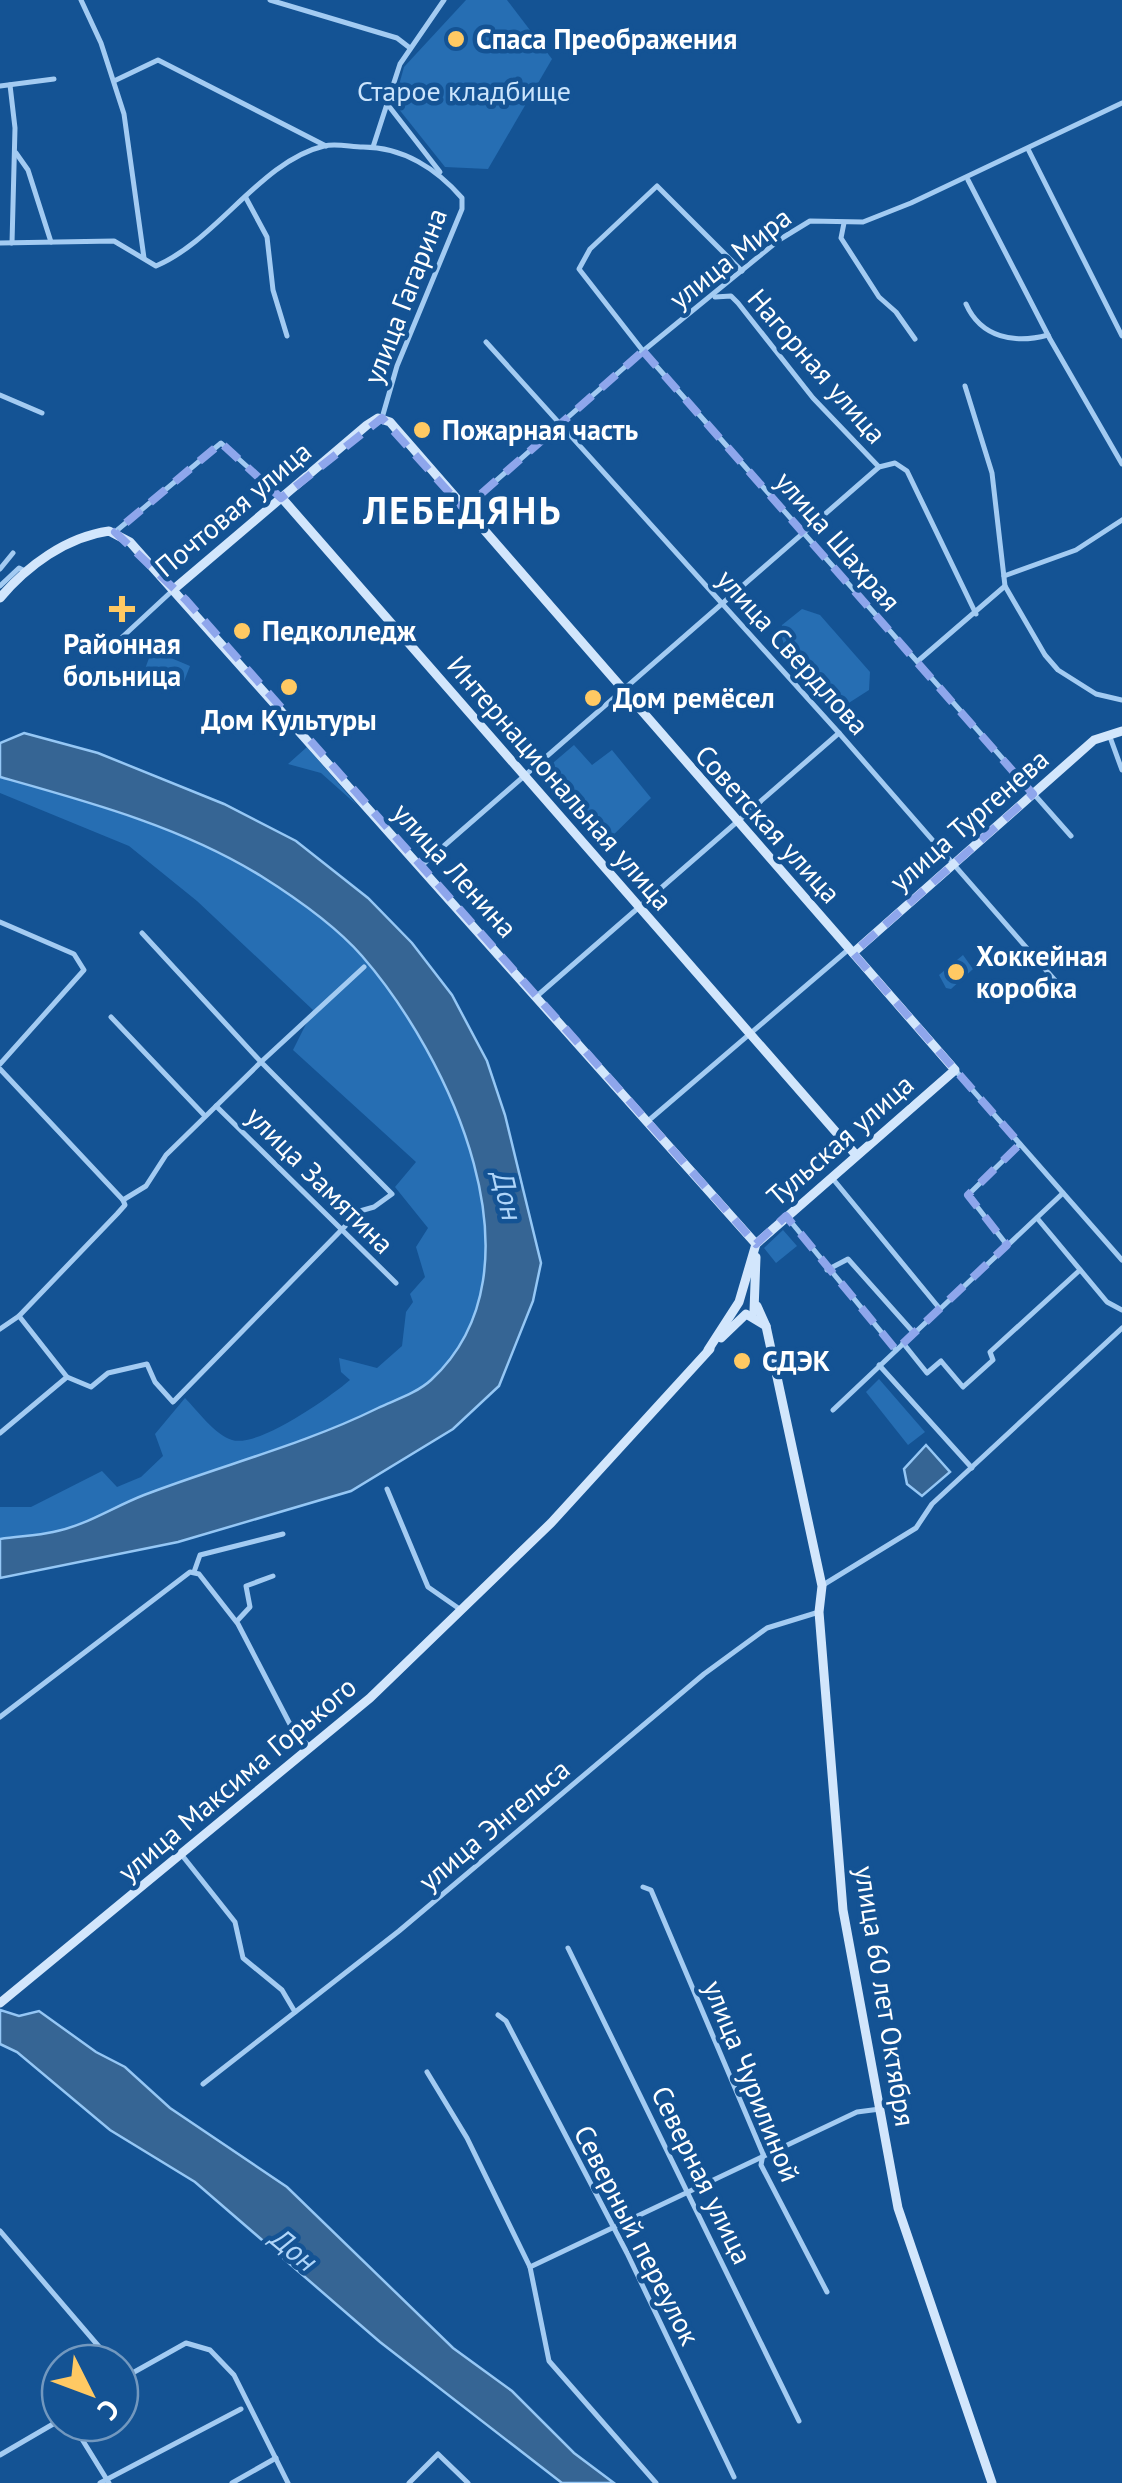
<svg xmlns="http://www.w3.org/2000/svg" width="1122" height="2483" viewBox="0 0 1122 2483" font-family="'PT Sans',sans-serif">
<rect width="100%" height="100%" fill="#145394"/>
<g fill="#266eb3">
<polygon points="466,0 507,0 552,59 488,169 445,167 394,103 404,67"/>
<path d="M802 609 820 615 870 672 869 690 844 706C818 699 776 653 782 625Z"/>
<polygon points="152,650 190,666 183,684 145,669"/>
<polygon points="574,745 592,765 612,750 651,798 603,845 540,774"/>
<polygon points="307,747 357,805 321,773 288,764"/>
<path d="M0 777C89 802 182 827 261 876 294 897 331 922 357 950 447 1047 552 1269 431 1380 417 1393 395 1400 378 1408 303 1445 221 1464 144 1495 113 1507 85 1526 53 1532 36 1536 17 1536 0 1539V1507H31L102 1471 117 1487 141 1477 163 1456 155 1434 185 1398C197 1410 215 1435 232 1440 258 1448 329 1398 350 1380L341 1372 339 1358 377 1368 402 1346 406 1312 413 1302 410 1294 425 1277 416 1247 428 1228 395 1187 416 1162 293 1050 313 1010 197 901 129 846 0 793Z"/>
<polygon points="963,955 973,969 951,989 946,988 939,975"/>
<polygon points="783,1230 797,1246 776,1263 764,1248"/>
<polygon points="879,1379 925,1432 908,1445 866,1392"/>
</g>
<g fill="#366594" stroke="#95c7f5" stroke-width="2.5">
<path d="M24 733 98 753 224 804 296 841 368 898 412 943 452 995 487 1061 505 1115 541 1263 533 1301 499 1386 453 1429 351 1491 178 1542 0 1578V1539C17 1536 36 1536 53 1532 85 1526 113 1507 144 1495 222 1465 303 1445 378 1408 395 1400 417 1393 431 1380 551 1269 448 1055 362 956 335 925 296 898 261 876 182 827 89 802 0 777V743Z"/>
<polygon points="926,1445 950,1472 922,1496 907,1484 904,1469"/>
<polygon points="0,2010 19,2016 39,2011 96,2052 125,2067 170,2108 287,2187 453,2348 512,2391 574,2453 614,2483 562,2483 380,2342 195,2182 110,2130 17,2052 0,2044"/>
</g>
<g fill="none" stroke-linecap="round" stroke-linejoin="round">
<g stroke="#a3cbf2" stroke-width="5">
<polyline points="81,0 101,43 124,114 144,258"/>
<polyline points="270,0 397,38 410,48"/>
<polyline points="114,81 158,60 326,146"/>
<polyline points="10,85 15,128 12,243"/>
<polyline points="0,86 54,79"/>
<polyline points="388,105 440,172"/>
<polyline points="373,147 400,64 444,0"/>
<polyline points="1028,149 1122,336"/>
<polyline points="16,153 28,170 51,242"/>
<polyline points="968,180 1050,339 1122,464"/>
<polyline points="246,198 267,237 273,290 287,336"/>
<polyline points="844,223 841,238 879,297 896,312 915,339"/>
<path d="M0 243 114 241 156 266C217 240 261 161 324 146 336 143 351 147 363 147 403 147 437 169 462 198V209L397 366 382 418"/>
<polyline points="742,271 657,186 590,249 579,269 643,351 1071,836"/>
<polyline points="715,297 731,296 738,303 813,398 879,467"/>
<path d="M966 304C981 338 1015 344 1048 335"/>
<polyline points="486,342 839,733 1066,993"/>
<polyline points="965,386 992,473 1005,586 1045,655 1058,670 1096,694 1122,700"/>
<polyline points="0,395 42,413"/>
<polyline points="465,508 643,351 779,240 810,221 863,222 911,203 1122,103"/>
<polyline points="115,532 221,443 281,497"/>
<polyline points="0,569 13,553"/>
<polyline points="1004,576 1076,550 1122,520"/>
<polyline points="0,586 19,568 25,571"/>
<polyline points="118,641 172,591"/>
<polyline points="918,661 1005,586"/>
<polyline points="1110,737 1122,770"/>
<polyline points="422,865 879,467 895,463 907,471 976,614"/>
<polyline points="0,922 74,954 84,970 0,1064"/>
<polyline points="537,996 839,733"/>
<polyline points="111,1017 205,1116"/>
<polyline points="0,1069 123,1200"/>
<polyline points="955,1070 1122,1260"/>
<polyline points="216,1106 396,1283"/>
<polyline points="648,1121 849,949"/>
<polyline points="833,1179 940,1309"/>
<polyline points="123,1200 146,1186 166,1155 261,1062 142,933"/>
<polyline points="787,1217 896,1350"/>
<polyline points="1037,1218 1107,1302 1122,1310"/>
<polyline points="1007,1245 968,1195 1020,1144"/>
<polyline points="827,1270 848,1259 914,1333"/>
<polyline points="0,1329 19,1316 117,1214 125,1205 123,1200"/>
<polyline points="903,1343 927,1373 941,1361 963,1387 993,1360 990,1352 1080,1270"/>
<polyline points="879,1365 972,1468"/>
<polyline points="67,1377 91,1387 108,1373 147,1364 155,1382 173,1402 360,1211 374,1207 392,1194 261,1062 364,967"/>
<polyline points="833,1410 1063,1193"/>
<polyline points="0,1433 67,1377 19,1316"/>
<polyline points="387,1489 428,1587 461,1610"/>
<polyline points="194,1572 200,1555 283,1534"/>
<polyline points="823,1585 916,1528 932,1504 1122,1328"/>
<polyline points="237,1621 250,1607 246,1586 273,1576"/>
<polyline points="0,1717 190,1572 199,1574 238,1624 293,1730 310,1747"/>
<polyline points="181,1854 235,1922 243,1958 282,1990 295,2012"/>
<polyline points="643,1887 651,1890 763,2154 761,2165 827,2292"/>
<polyline points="568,1948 799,2421"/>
<polyline points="498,2015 506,2021 627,2253 734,2477"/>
<polyline points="427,2072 467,2138 530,2267 549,2361 656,2483"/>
<polyline points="203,2084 399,1931 704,1674 767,1628 819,1612"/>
<polyline points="0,2231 113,2363"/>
<polyline points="530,2267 857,2112 880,2109"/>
<polyline points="120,2380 186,2343 210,2350 234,2375 288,2483"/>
<polyline points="72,2423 109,2483"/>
<polyline points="0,2455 60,2420"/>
<polyline points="100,2483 241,2409"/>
<polyline points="232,2483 276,2458"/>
<polyline points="409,2483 438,2454 468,2483"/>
</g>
<g stroke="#d2e6fc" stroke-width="9">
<polyline points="281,497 856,1155"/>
<polyline points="174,589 367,425 378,418 390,422 955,1070 756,1244 739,1302 708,1350"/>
<path d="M0 598C27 566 66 537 109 531L130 542 756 1244"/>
<polyline points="853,953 1094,740 1122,731"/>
<polyline points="757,1306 766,1326 822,1586 819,1612 843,1910 898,2208 992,2483"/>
<polyline points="754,1311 756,1257"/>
<polyline points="721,1338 746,1314 766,1326"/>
<polyline points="0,2003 370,1698 551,1523 710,1349"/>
</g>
</g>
<path fill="none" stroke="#8ea6ec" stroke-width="8" stroke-dasharray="20 12" stroke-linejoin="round" d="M643 351 1033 794 853 953 1020 1144 968 1195 1007 1245 896 1350 786 1216 756 1244 186 600 115 532 221 443 281 498 382 418 464 509Z"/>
<g fill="#ffc963" stroke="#145394" stroke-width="4">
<circle cx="456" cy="39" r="10"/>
<circle cx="422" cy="430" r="10"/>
<path d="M117 594h10v10h10v10h-10v10h-10v-10h-10v-10h10z"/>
<circle cx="242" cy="631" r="10"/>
<circle cx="289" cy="687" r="10"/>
<circle cx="593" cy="698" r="10"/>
<circle cx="956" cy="972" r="10"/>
<circle cx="742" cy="1361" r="10"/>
</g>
<g text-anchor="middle" stroke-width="9" stroke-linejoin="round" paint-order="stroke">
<g font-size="28" font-weight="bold" fill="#fff" stroke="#145394" text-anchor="start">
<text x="476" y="49">Спаса Преображения</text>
<text x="442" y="440">Пожарная часть</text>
<text x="262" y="641">Педколледж</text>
<text x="122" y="654" text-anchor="middle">Районная<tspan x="122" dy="32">больница</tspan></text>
<text x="613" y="708">Дом ремёсел</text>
<text x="289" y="730" text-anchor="middle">Дом Культуры</text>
<text x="976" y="966">Хоккейная<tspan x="976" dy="32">коробка</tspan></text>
<text x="762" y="1371">СДЭК</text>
</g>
<g font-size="28" fill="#cae4fc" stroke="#145394">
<text x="464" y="101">Старое кладбище</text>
</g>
<g font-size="28" fill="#fff" stroke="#145394">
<text transform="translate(730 258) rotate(-38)" y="10">улица Мира</text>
<text transform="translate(405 296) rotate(-69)" y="10">улица Гагарина</text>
<text transform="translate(817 366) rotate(49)" y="10">Нагорная улица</text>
<text transform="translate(233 509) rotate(-40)" y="10">Почтовая улица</text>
<text transform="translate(838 541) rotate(49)" y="10">улица Шахрая</text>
<text transform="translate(793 652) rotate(48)" y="10">улица Свердлова</text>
<text transform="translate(560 783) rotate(49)" y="10">Интернациональная улица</text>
<text transform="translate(969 820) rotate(-41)" y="10">улица Тургенева</text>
<text transform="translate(768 824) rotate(48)" y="10">Советская улица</text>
<text transform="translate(455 870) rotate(48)" y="10">улица Ленина</text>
<text transform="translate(840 1140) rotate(-41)" y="10">Тульская улица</text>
<text transform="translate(320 1180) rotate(45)" y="10">улица Замятина</text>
<text transform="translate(237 1779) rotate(-40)" y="10">улица Максима Горького</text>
<text transform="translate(494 1825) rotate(-40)" y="10">улица Энгельса</text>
<text transform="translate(885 1996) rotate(81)" y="10">улица 60 лет Октября</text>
<text transform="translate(752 2081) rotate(68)" y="10">улица Чурилиной</text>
<text transform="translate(702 2175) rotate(64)" y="10">Северная улица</text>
<text transform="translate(637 2235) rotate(63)" y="10">Северный переулок</text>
</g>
<g font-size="30" font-style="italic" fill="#afd5f9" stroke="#145394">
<text transform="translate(507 1196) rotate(77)" y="10">Дон</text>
<text transform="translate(294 2250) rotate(39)" y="10">Дон</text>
</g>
<g font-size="38" font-weight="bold" letter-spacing="2.5" fill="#fff" stroke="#145394">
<text x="463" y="524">ЛЕБЕДЯНЬ</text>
</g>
</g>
<g transform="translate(90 2393) rotate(132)"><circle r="48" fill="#145394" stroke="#7298bf" stroke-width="2.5"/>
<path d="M0-8L18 38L0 25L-18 38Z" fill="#ffc963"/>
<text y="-15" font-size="28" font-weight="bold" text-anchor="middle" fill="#ffffff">С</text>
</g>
</svg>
